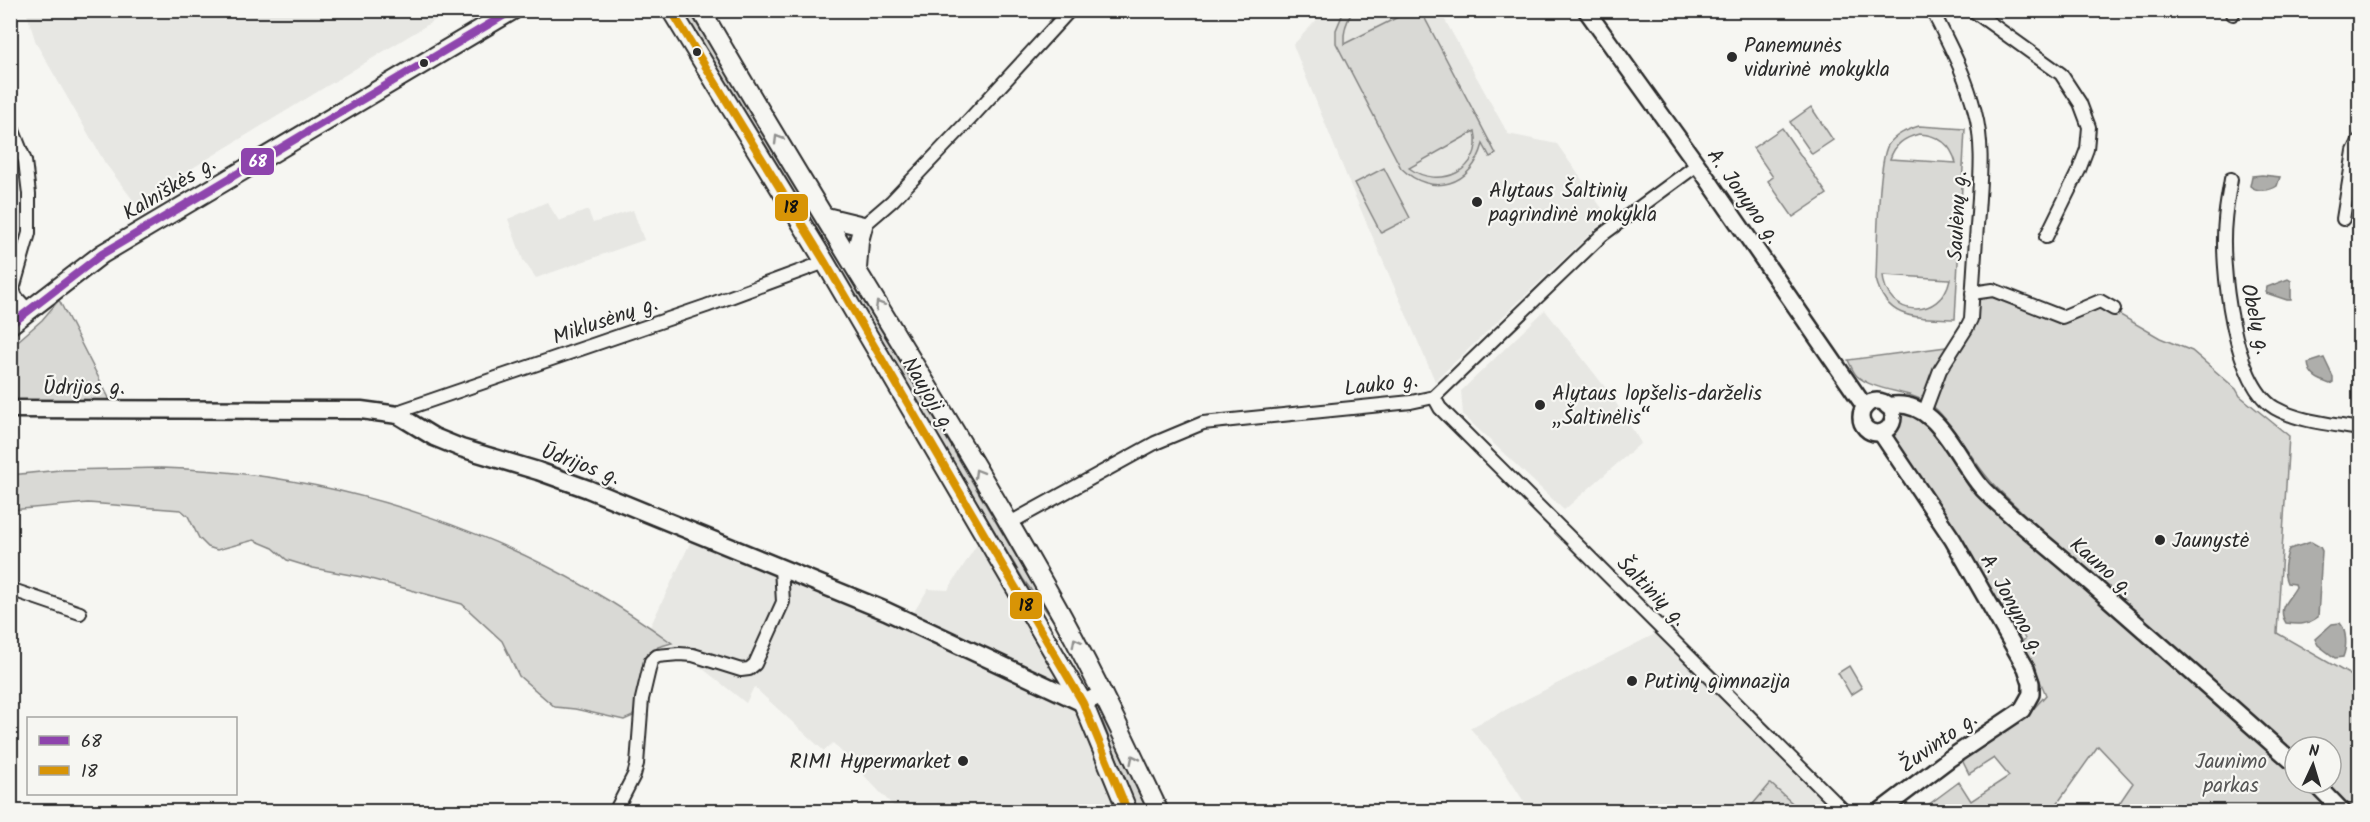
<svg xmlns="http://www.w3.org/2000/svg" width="2370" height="822" viewBox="0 0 2370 822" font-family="Kalam,sans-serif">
<rect width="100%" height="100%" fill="#f6f6f2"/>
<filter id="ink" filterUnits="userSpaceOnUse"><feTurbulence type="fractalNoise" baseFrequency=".0167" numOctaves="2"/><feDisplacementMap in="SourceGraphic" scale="12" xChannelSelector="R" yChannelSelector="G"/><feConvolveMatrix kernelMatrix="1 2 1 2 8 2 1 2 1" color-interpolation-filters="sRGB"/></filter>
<g filter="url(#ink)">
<g fill="#e7e7e3">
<polygon points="26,11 26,10 450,11 155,191 160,200 142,212 105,163 36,43"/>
<polygon points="1325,11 1440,11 1508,134 1557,144 1608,217 1435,381 1351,187 1293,45"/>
<polygon points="547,202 559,221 588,210 593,223 633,210 644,240 536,278 523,260 508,219"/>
<polygon points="1545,310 1611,395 1641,443 1564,510 1463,415 1461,391"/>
<polygon points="981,538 1058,677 1057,680 1051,680 912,615 928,589 948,590"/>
<polygon points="692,539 905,624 1077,709 1119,811 898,811 833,743 824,751 754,687 746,703 650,627"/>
<polygon points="1655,634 1833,811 1530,811 1497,760 1470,728"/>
</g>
<g fill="#d9d9d5" stroke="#828280" stroke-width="1.5" fill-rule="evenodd">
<polygon points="682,11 689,11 831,243 1058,627 1023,579 826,247"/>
<path d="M1344 11H1353C1346 21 1343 31 1344 44L1410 11H1421L1496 154 1490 157 1483 144C1472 186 1432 198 1401 168L1336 43V30ZM1475 131C1484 171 1439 190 1409 168Z"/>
<polygon points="1811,107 1833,140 1812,154 1790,122"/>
<path d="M1919 126 1965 129 1955 319C1918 317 1887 322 1876 279 1877 253 1878 162 1888 145 1896 134 1907 130 1919 126ZM1919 134C1939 135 1951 144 1956 163L1890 159C1895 144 1904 138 1919 134ZM1883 275 1949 279H1950C1941 321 1886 318 1883 275Z"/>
<polygon points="1782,128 1827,194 1793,217 1768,181 1773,177 1753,148"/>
<polygon points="1384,168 1410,218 1381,233 1355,183"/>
<path d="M1992 295 2067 318 2105 306 2160 338 2192 351 2236 389 2240 396 2289 436 2277 633 2359 680V811H2351L2324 783H2331V747H2295V755C2195 667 2093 581 1997 488 1973 465 1960 432 1936 409 1917 390 1876 393 1857 376 1853 372 1850 364 1848 360L1961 345 1977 298Z"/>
<polygon points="59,300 112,404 11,404 11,347 42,320"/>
<polygon points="1896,411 1902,411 1913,415 1929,425 1971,490 2279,758 2295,773 2295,783 2306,783 2333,811 2114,811 2133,783 2098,746 2052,811 1920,811 1959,782 1971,801 2009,776 1994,758 1969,774 1962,760 2024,719 2046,695 2032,662 2020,643 2025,639 2013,617 1989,593 1886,426 1886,419"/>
<path d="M161 468C342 472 526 536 672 643L658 647 649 658 633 716 624 720 575 709 555 707 519 676 502 641 462 604 367 578 313 568 287 560 273 548 254 540 217 550 208 547 199 538 188 516 181 510 88 503 11 510V475L60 470Z"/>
<polygon points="1849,666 1862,688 1851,695 1838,673"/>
<polygon points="1104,719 1148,811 1137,811 1102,720"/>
<polygon points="1770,784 1771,784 1801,811 1747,811"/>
</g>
<g fill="#aeaeab" stroke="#7a7a78" stroke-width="1.5">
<path d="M2262 175 2280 177 2277 186C2270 191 2257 192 2250 186L2252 176Z"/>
<polygon points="2288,279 2291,281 2291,300 2287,300 2266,293 2267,287"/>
<path d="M2324 358 2333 377V382L2330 384C2319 380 2309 376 2308 363Z"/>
<path d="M2311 542 2320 547 2322 551 2318 617C2307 625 2299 625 2286 623 2276 607 2289 600 2296 587L2295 584 2287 583C2282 572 2285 561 2289 549Z"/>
<path d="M2340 623C2347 631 2347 647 2343 657L2335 658 2318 645 2315 639 2332 624Z"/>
</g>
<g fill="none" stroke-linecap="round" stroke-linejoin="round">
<defs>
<g id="minor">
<polyline points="1972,10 2061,74 2080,103 2089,127 2087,149 2079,170 2046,237"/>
<polyline points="2232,10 2233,14"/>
<polyline points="10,123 25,161 29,194 29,233 13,289 16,297 28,310"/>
<path d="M2231 179C2229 193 2226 206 2225 220 2220 264 2233 384 2275 408 2300 422 2332 424 2360 429"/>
<polyline points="2343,219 2354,151 2360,139"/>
<polyline points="863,226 892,201 970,119 1070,10"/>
<polyline points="1972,293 1993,290 2062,317 2100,301 2114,309"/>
<polyline points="1434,397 1440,408 1845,812"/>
<path d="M1924 413 1940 370 1966 329 1971 319C1973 284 1975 249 1978 213 1980 180 1984 145 1975 112 1966 75 1949 44 1932 10"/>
<polyline points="398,415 403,410 706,306 825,262"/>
<polyline points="1008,524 1155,443 1203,423 1411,402 1434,397 1602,235 1697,165"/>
<polyline points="10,589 80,613"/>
<polyline points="615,812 634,775 637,764 642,699 651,661 657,656 679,654 693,655 741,670 749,669 755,664 783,602 781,568"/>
</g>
<g id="tertiary">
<polyline points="1586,10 1704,174 1865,407"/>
<circle cx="1877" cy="417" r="16"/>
<path d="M1887 406C1938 395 1957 462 1984 490 2016 522 2053 550 2087 580 2156 641 2226 702 2295 764"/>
<polyline points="2315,783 2343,812"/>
<polyline points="1879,812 1949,759 2022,710 2031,694 2031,683 2026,668 1953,540 1881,433"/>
</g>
<polyline id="secondary" points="10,409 361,410 398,415 434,437 461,448 538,471 588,489 886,611 1083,703 1103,694"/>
<g id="primary">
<polyline points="671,10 825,262 1083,703 1128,812"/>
<path d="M701 10C818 214 948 411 1062 616 1097 680 1128 746 1159 812"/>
<polyline points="826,217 863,226 859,241 857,269"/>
<polyline points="10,325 102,254 513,10"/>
</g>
</defs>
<use href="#minor" stroke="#2b2b2b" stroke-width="16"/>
<use href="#tertiary" stroke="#2b2b2b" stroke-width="20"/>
<use href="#secondary" stroke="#2b2b2b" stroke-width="21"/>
<use href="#primary" stroke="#2b2b2b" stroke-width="22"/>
<use href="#minor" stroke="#f6f6f2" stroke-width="12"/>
<use href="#tertiary" stroke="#f6f6f2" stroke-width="15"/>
<use href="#secondary" stroke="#f6f6f2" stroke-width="16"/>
<use href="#primary" stroke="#f6f6f2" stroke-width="18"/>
<defs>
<polyline id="bus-1" points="10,325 102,254 513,10"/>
<polyline id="bus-2" points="671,10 825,262 1083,703 1128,812"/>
</defs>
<use href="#bus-1" stroke="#f6f6f2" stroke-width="12"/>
<use href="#bus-2" stroke="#f6f6f2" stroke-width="12"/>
<use href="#bus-1" stroke="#8e44ad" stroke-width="8"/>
<use href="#bus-2" stroke="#d89406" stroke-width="8"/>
</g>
<defs><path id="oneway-chevron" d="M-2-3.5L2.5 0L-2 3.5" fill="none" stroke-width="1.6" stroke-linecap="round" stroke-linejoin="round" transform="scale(1.5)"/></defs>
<g stroke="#90908e">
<use href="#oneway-chevron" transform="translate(778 139) rotate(-121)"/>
<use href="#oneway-chevron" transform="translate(879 305) rotate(-121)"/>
<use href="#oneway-chevron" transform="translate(978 473) rotate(-120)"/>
<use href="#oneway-chevron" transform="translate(1076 642) rotate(-118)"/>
<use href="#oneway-chevron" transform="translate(1134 759) rotate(-116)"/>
</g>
</g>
<g fill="#2b2b2b" stroke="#f6f6f2" stroke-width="2">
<circle cx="697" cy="52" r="5"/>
<circle cx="1732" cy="57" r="6"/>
<circle cx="424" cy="63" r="5"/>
<circle cx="1477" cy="202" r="6"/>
<circle cx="1540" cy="405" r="6"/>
<circle cx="2160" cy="540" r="6"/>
<circle cx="1632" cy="681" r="6"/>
<circle cx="963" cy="761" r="6"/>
</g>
<g text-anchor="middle" stroke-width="4.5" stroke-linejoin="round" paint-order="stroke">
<g font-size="21" fill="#2b2b2b" stroke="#f6f6f2" text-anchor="start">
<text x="1744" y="52">Panemunės<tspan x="1744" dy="24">vidurinė mokykla</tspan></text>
<text x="1489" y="197">Alytaus Šaltinių<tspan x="1489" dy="24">pagrindinė mokykla</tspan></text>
<text x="1552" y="400">Alytaus lopšelis-darželis<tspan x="1552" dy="24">„Šaltinėlis“</tspan></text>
<text x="2172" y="547">Jaunystė</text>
<text x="1644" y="688">Putinų gimnazija</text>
<text x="951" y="768" text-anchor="end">RIMI Hypermarket</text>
</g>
<g font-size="21" fill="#2b2b2b" stroke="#f6f6f2">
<text transform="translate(169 188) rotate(-31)" y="7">Kalniškės g.</text>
<text transform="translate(1744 196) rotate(55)" y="7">A. Jonyno g.</text>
<text transform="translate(1957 216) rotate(-87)" y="7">Saulėnų g.</text>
<text transform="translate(2256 319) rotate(77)" y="7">Obelų g.</text>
<text transform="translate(605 320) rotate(-19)" y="7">Miklusėnų g.</text>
<text transform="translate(1381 384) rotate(-7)" y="7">Lauko g.</text>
<text x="84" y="394">Ūdrijos g.</text>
<text transform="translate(929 394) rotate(59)" y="7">Naujoji g.</text>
<text transform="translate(581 464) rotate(20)" y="7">Ūdrijos g.</text>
<text transform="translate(2102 566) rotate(41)" y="7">Kauno g.</text>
<text transform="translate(1652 591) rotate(45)" y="7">Šaltinių g.</text>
<text transform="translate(2013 604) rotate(61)" y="7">A. Jonyno g.</text>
<text transform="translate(1938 742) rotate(-35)" y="7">Žuvinto g.</text>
</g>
<g font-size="21" fill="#565656" stroke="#f6f6f2">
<text x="2231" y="768">Jaunimo<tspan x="2231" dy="24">parkas</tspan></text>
</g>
</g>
<g stroke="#f6f6f2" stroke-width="2">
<rect x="240" y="147" width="35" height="29" rx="6" fill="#8e44ad"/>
<rect x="774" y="193" width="35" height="29" rx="6" fill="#d89406"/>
<rect x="1009" y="591" width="34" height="29" rx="6" fill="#d89406"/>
</g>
<g font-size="16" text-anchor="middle" font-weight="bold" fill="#fff">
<text x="258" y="167">68</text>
</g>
<g font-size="16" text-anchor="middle" font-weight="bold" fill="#111">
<text x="791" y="213">18</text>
<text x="1026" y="611">18</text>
</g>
<rect width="2370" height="822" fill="none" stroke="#f6f6f2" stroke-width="36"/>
<rect x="18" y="18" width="2334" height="786" fill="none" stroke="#2b2b2b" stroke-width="2" filter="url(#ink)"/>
<rect x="27" y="717" width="210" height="78" fill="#f6f6f2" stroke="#a5a5a2" stroke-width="1.5"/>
<rect x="39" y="736" width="30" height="9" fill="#8e44ad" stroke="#a5a5a2" stroke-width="1.5"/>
<text x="81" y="747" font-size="18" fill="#2b2b2b">68</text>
<rect x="39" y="766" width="30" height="9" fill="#d89406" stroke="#a5a5a2" stroke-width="1.5"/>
<text x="81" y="777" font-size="18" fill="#2b2b2b">18</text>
<g transform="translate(2313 765) rotate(4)"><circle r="28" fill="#f6f6f2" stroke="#a5a5a2" stroke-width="1.5"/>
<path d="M0-4.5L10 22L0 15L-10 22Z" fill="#2b2b2b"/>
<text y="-9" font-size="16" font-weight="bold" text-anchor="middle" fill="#2b2b2b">N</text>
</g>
</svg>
